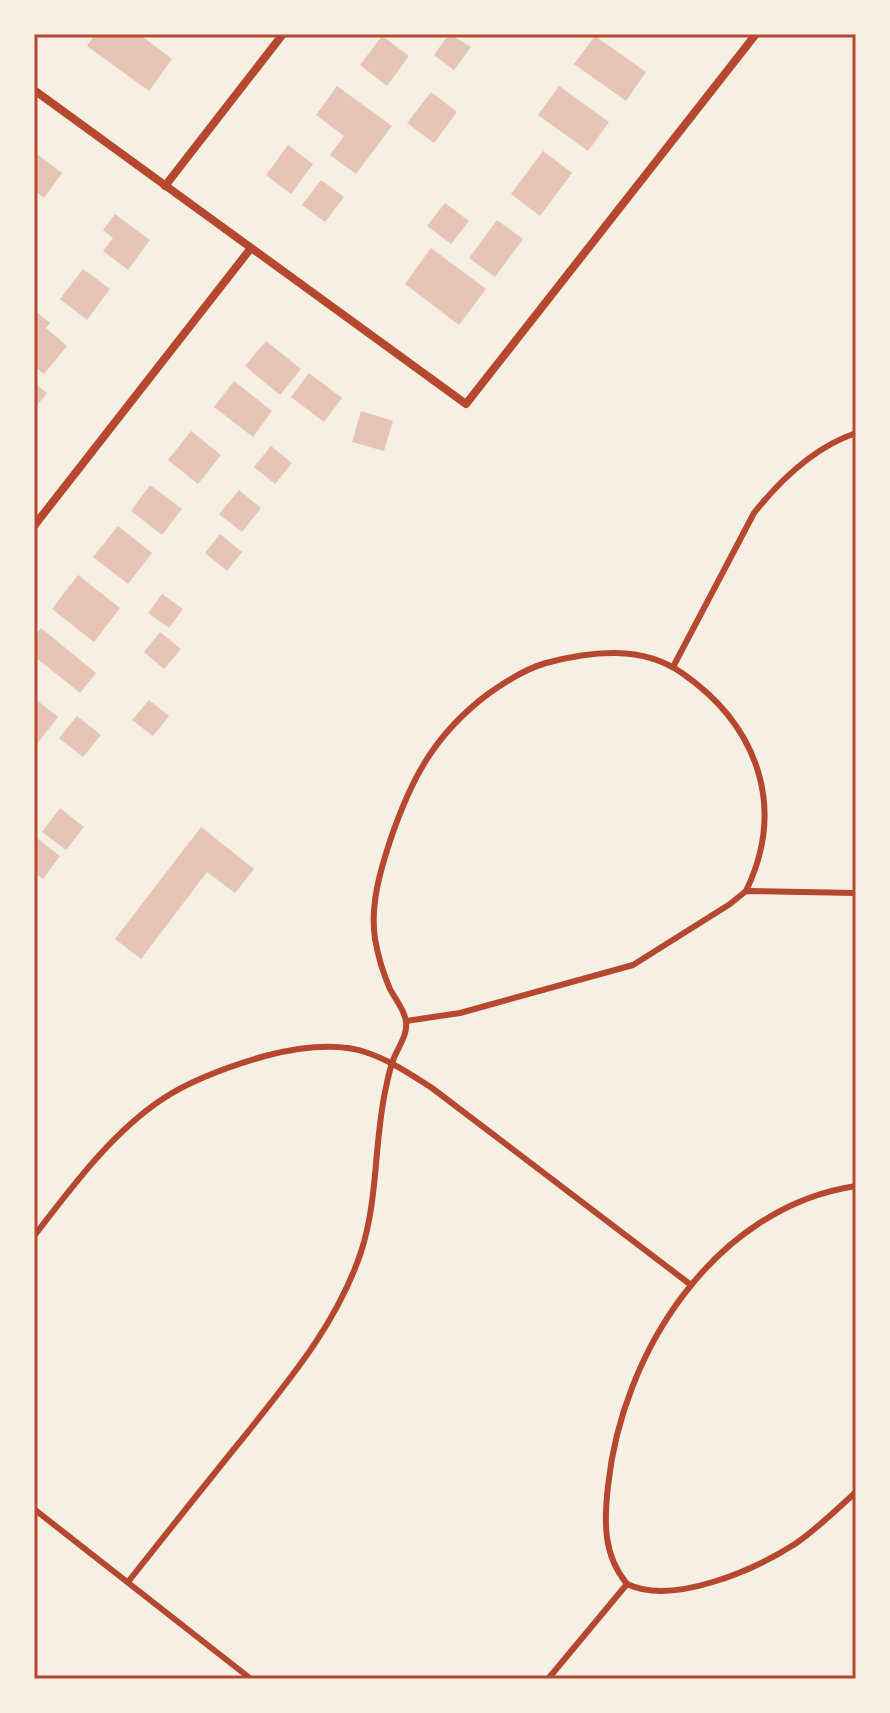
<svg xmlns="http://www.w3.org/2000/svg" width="890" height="1713" viewBox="0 0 890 1713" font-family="Jost,sans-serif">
<rect width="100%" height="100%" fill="#f6efe4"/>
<g fill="#e6c5b7">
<polygon points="95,34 139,34 172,59 149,91 87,46"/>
<polygon points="449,34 471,47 454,70 434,55"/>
<polygon points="382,36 409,56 387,86 360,65"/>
<polygon points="595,36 646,72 626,101 574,64"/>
<polygon points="337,86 392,126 356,174 330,155 344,136 316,115"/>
<polygon points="559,86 609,122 588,151 538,115"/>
<polygon points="431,92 457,112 434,143 407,123"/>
<polygon points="288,145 313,164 291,194 266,175"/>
<polygon points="543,151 572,173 540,216 511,194"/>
<polygon points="34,152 62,173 44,198 34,190"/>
<polygon points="321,180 344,197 325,222 302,205"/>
<polygon points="445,203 469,221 451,244 427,226"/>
<polygon points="115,214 150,240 128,270 103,251 113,238 103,230"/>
<polygon points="497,220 523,239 495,277 469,258"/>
<polygon points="431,248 486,289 459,325 405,284"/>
<polygon points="83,269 110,289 87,320 60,299"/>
<polygon points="34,310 50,323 46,328 67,346 44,374 34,366"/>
<polygon points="266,341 301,369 280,395 245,366"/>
<polygon points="309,373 342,398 324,422 291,397"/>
<polygon points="234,381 272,411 253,437 214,407"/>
<polygon points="34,383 47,393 34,409"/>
<polygon points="361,411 393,421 384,451 352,442"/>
<polygon points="191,431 221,455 198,484 168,460"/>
<polygon points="271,446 292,463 275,484 254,467"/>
<polygon points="150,485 182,509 162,535 131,511"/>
<polygon points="239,490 261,508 242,532 219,514"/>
<polygon points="118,526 152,553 128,584 93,557"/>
<polygon points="220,534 242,552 227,571 205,553"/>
<polygon points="78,575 120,608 94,642 52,609"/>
<polygon points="162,594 183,609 169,628 148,613"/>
<polygon points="41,628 96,673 80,693 34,656 34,637"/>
<polygon points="160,632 181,649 164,669 144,652"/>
<polygon points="34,698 58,717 36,745 34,743"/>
<polygon points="149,700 169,716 153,736 132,720"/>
<polygon points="77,716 101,735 83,757 59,738"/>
<polygon points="60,808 84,827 66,850 42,832"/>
<polygon points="201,827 254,869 235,893 207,872 141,959 115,939"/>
<polygon points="34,836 60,856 43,879 34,872"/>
</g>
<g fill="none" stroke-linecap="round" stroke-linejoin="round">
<g stroke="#b5482f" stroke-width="6">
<path d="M673 667 754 513C781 479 815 447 856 433"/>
<polyline points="406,1021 460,1013 633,965 730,904 746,891 856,893"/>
<path d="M34 1236C72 1187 112 1132 164 1098 195 1078 230 1066 265 1056 296 1048 337 1042 368 1053 391 1061 412 1075 432 1088L691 1285"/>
<polyline points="34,1509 251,1679"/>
<path d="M128 1582C166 1534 204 1486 243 1438 289 1380 337 1324 361 1252 378 1200 374 1145 385 1092 387 1082 389 1072 392 1063 396 1050 408 1036 406 1022 405 1010 395 999 390 989 383 973 378 956 375 939 370 905 380 871 391 838 412 777 435 734 488 694 506 681 525 669 546 663 591 651 642 645 682 673 757 725 787 806 746 891"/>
<path d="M627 1584C603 1555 604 1522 608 1486 622 1352 715 1207 856 1186"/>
<path d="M548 1679 627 1584C673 1606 754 1570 795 1544 817 1529 836 1510 856 1492"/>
</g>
<g stroke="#b5482f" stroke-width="8">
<polyline points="34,90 466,404 756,34"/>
<polyline points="165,186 283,34"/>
<polyline points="34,526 251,248"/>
</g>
</g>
<rect width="890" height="1713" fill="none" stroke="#f6efe4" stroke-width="72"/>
<rect x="36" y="36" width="818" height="1641" fill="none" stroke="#b5482f" stroke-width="3"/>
</svg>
